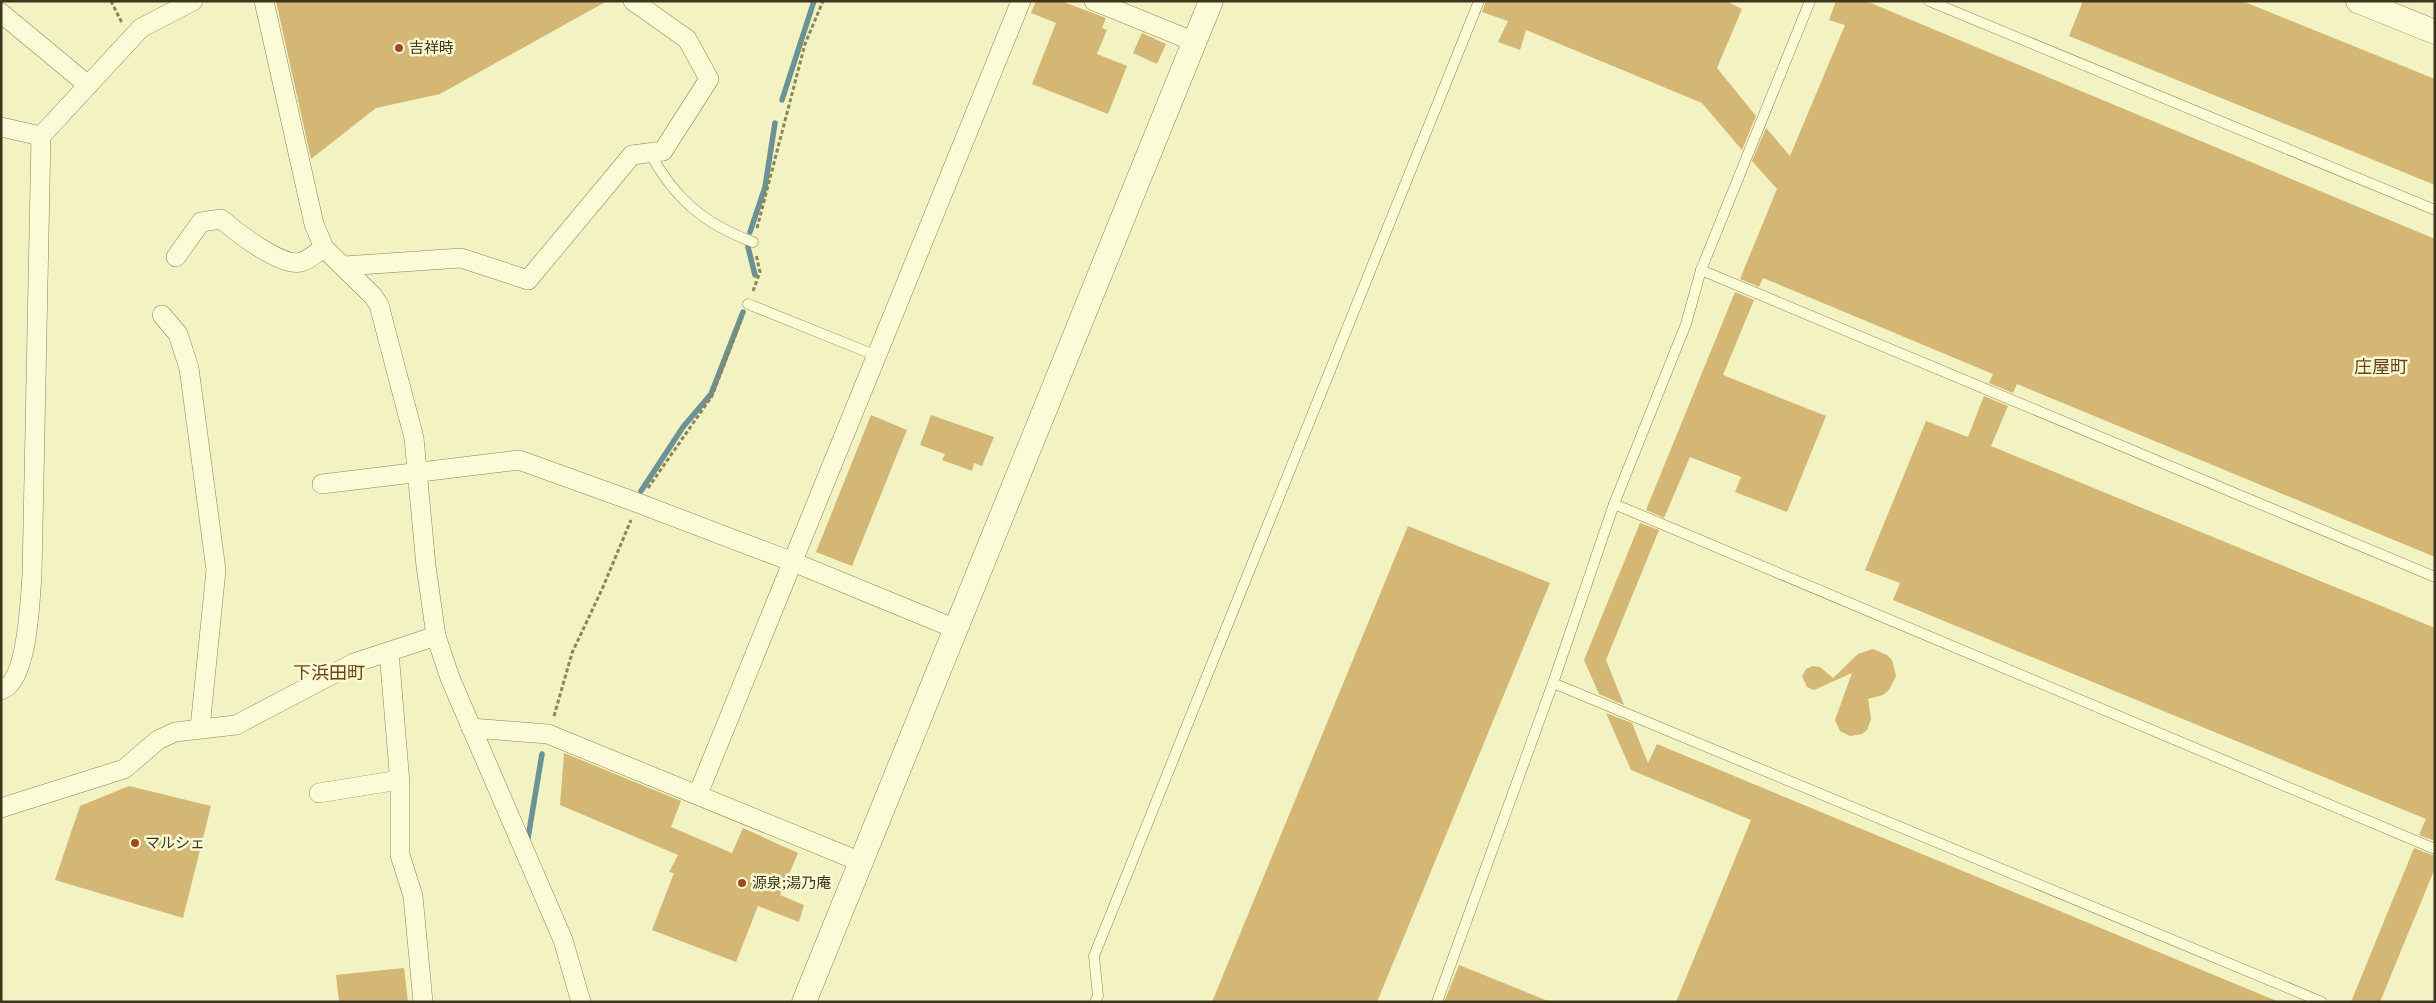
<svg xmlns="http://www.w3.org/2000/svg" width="2436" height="1003" viewBox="0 0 2436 1003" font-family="'Noto Serif','Noto Sans JP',serif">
<rect width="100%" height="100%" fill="#f2f2c3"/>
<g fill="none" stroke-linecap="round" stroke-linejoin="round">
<g stroke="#6b9294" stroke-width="5.5">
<polyline points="782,100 814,1"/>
<polyline points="750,232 765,187 775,123"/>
<polyline points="748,247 755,275"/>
<polyline points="641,491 683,427 711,394 743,312"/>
<polyline points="528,838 542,754"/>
</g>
</g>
<g fill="#d4b775">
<polygon points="276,1 607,1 440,94 376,108 311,159"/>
<polygon points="1036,1 1061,1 1106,18 1102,28 1107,30 1097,54 1127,66 1108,114 1032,84 1056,23 1031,13"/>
<polygon points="1486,1 1726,1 1742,9 1717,68 1756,116 1742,150 1702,103 1526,30 1520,50 1498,42 1508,21 1482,12"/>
<polygon points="1836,1 1866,1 2435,239 2435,557 2017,384 2013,393 1989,383 1993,374 1763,278 1759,287 1740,279 1777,189 1752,161 1766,128 1790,156 1845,25 1829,20"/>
<polygon points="2083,1 2242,1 2435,79 2435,185 2069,36"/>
<polygon points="1142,33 1166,44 1157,64 1133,53"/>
<polygon points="1735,292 1754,300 1723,375 1826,416 1787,512 1735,492 1741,477 1690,457 1664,518 1646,510"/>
<polygon points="1984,396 2008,406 1991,446 2435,628 2435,841 2419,835 2426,819 1893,600 1900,583 1865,570 1926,421 1968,437"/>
<polygon points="871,415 907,430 852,566 816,552"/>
<polygon points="931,415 994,437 982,466 974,463 972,471 942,460 945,454 920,445"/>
<polygon points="1640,523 1659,530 1606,660 1624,705 1599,694 1584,660"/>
<polygon points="1408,526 1550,583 1377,1002 1212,1002"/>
<polygon points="1873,649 1887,655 1892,660 1896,676 1889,690 1883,695 1868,699 1871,719 1867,730 1862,734 1850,736 1840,731 1835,720 1852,673 1814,690 1807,687 1802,676 1806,669 1813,666 1820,667 1833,678 1858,654"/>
<polygon points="1606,713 1632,723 1648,763 1657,744 2279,1002 1676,1002 1751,820 1631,770"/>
<polygon points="564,753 681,801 671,827 732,853 743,828 798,853 780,895 804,905 799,922 758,906 736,962 652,930 674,873 669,872 678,855 560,805"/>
<polygon points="129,786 211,806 183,918 55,880 80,806"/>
<polygon points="2414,848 2435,856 2435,868 2380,1002 2351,1002"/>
<polygon points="1459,965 1548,1001 1548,1002 1444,1002"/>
<polygon points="404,968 408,1002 339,1002 336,975"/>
</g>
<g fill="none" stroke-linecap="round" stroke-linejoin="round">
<defs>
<g id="service">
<polyline points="1929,1 2435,210"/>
<path d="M650 153C674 198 704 224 753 242"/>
<polyline points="1701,270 2435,577"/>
<polyline points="748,304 877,356"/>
<polyline points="1614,504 2435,849"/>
<polyline points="1553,683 2322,1002"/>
<polyline points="1095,1002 1098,996 1094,956 1479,1"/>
<polyline points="1437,1002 1553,683 1614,504 1686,324 1701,270 1810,1"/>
</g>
<g id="minor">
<polyline points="264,1 314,224 324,248 373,296 379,305 414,438 426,566 436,636 450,678 563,940 581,1002"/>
<polyline points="1094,1 1195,42"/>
<polyline points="1,13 88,85"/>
<polyline points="1,127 41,136"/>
<path d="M176 257 201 222 221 219C235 231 282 268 301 262 309 260 317 252 324 248"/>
<polyline points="344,266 461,258 528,280 632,155 663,151 709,79 687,39 633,1"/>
<polyline points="162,315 178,334 189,368 216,570 200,728"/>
<polyline points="322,484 519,460 638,503 793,562 956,629"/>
<polyline points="389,652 400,783 400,855 413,896 423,1002"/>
<path d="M1 690C28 682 30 600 32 575L41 136 141 28 193 1"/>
<polyline points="471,728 548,734 861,862"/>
<polyline points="319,793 399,780"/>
<polyline points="698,794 1021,1"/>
<polyline points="1,808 124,769 158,740 175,732 236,725 354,663 436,636"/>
</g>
<g id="tertiary">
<polyline points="2358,1 2435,32"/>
<polyline points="804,1002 1211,1"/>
</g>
</defs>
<use href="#service" stroke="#8e8457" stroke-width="11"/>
<use href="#minor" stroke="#8e8457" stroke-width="20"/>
<use href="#tertiary" stroke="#8e8457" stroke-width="25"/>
<g stroke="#8e8457" stroke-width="3" stroke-dasharray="4 2.5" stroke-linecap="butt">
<polyline points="111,1 122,23"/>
<polyline points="757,228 805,44 823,1"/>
<polyline points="753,291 760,272 756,254"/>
<polyline points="648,488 712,396 742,318"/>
<polyline points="554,716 572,653 603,587 631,520"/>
</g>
<use href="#service" stroke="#fcfbd7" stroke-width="10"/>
<use href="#minor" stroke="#fcfbd7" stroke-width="19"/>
<use href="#tertiary" stroke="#fcfbd7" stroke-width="24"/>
</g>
<g fill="#a34622" stroke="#f9f9d3" stroke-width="2">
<circle cx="399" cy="48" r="5"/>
<circle cx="135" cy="843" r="5"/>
<circle cx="742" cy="883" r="5"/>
</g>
<g text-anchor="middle" stroke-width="5" stroke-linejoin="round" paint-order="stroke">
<g font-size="15" fill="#3d351d" stroke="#f9f9d3" text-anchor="start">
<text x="409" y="53">吉祥時</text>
<text x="145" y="848">マルシェ</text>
<text x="752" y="888">源泉;湯乃庵</text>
</g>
<g font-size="18" fill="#6e4218" stroke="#f9f9d3">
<text x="2381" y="373">庄屋町</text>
<text x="329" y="679">下浜田町</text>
</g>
</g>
<rect width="2436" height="1003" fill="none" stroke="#3d351d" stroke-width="5"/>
</svg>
